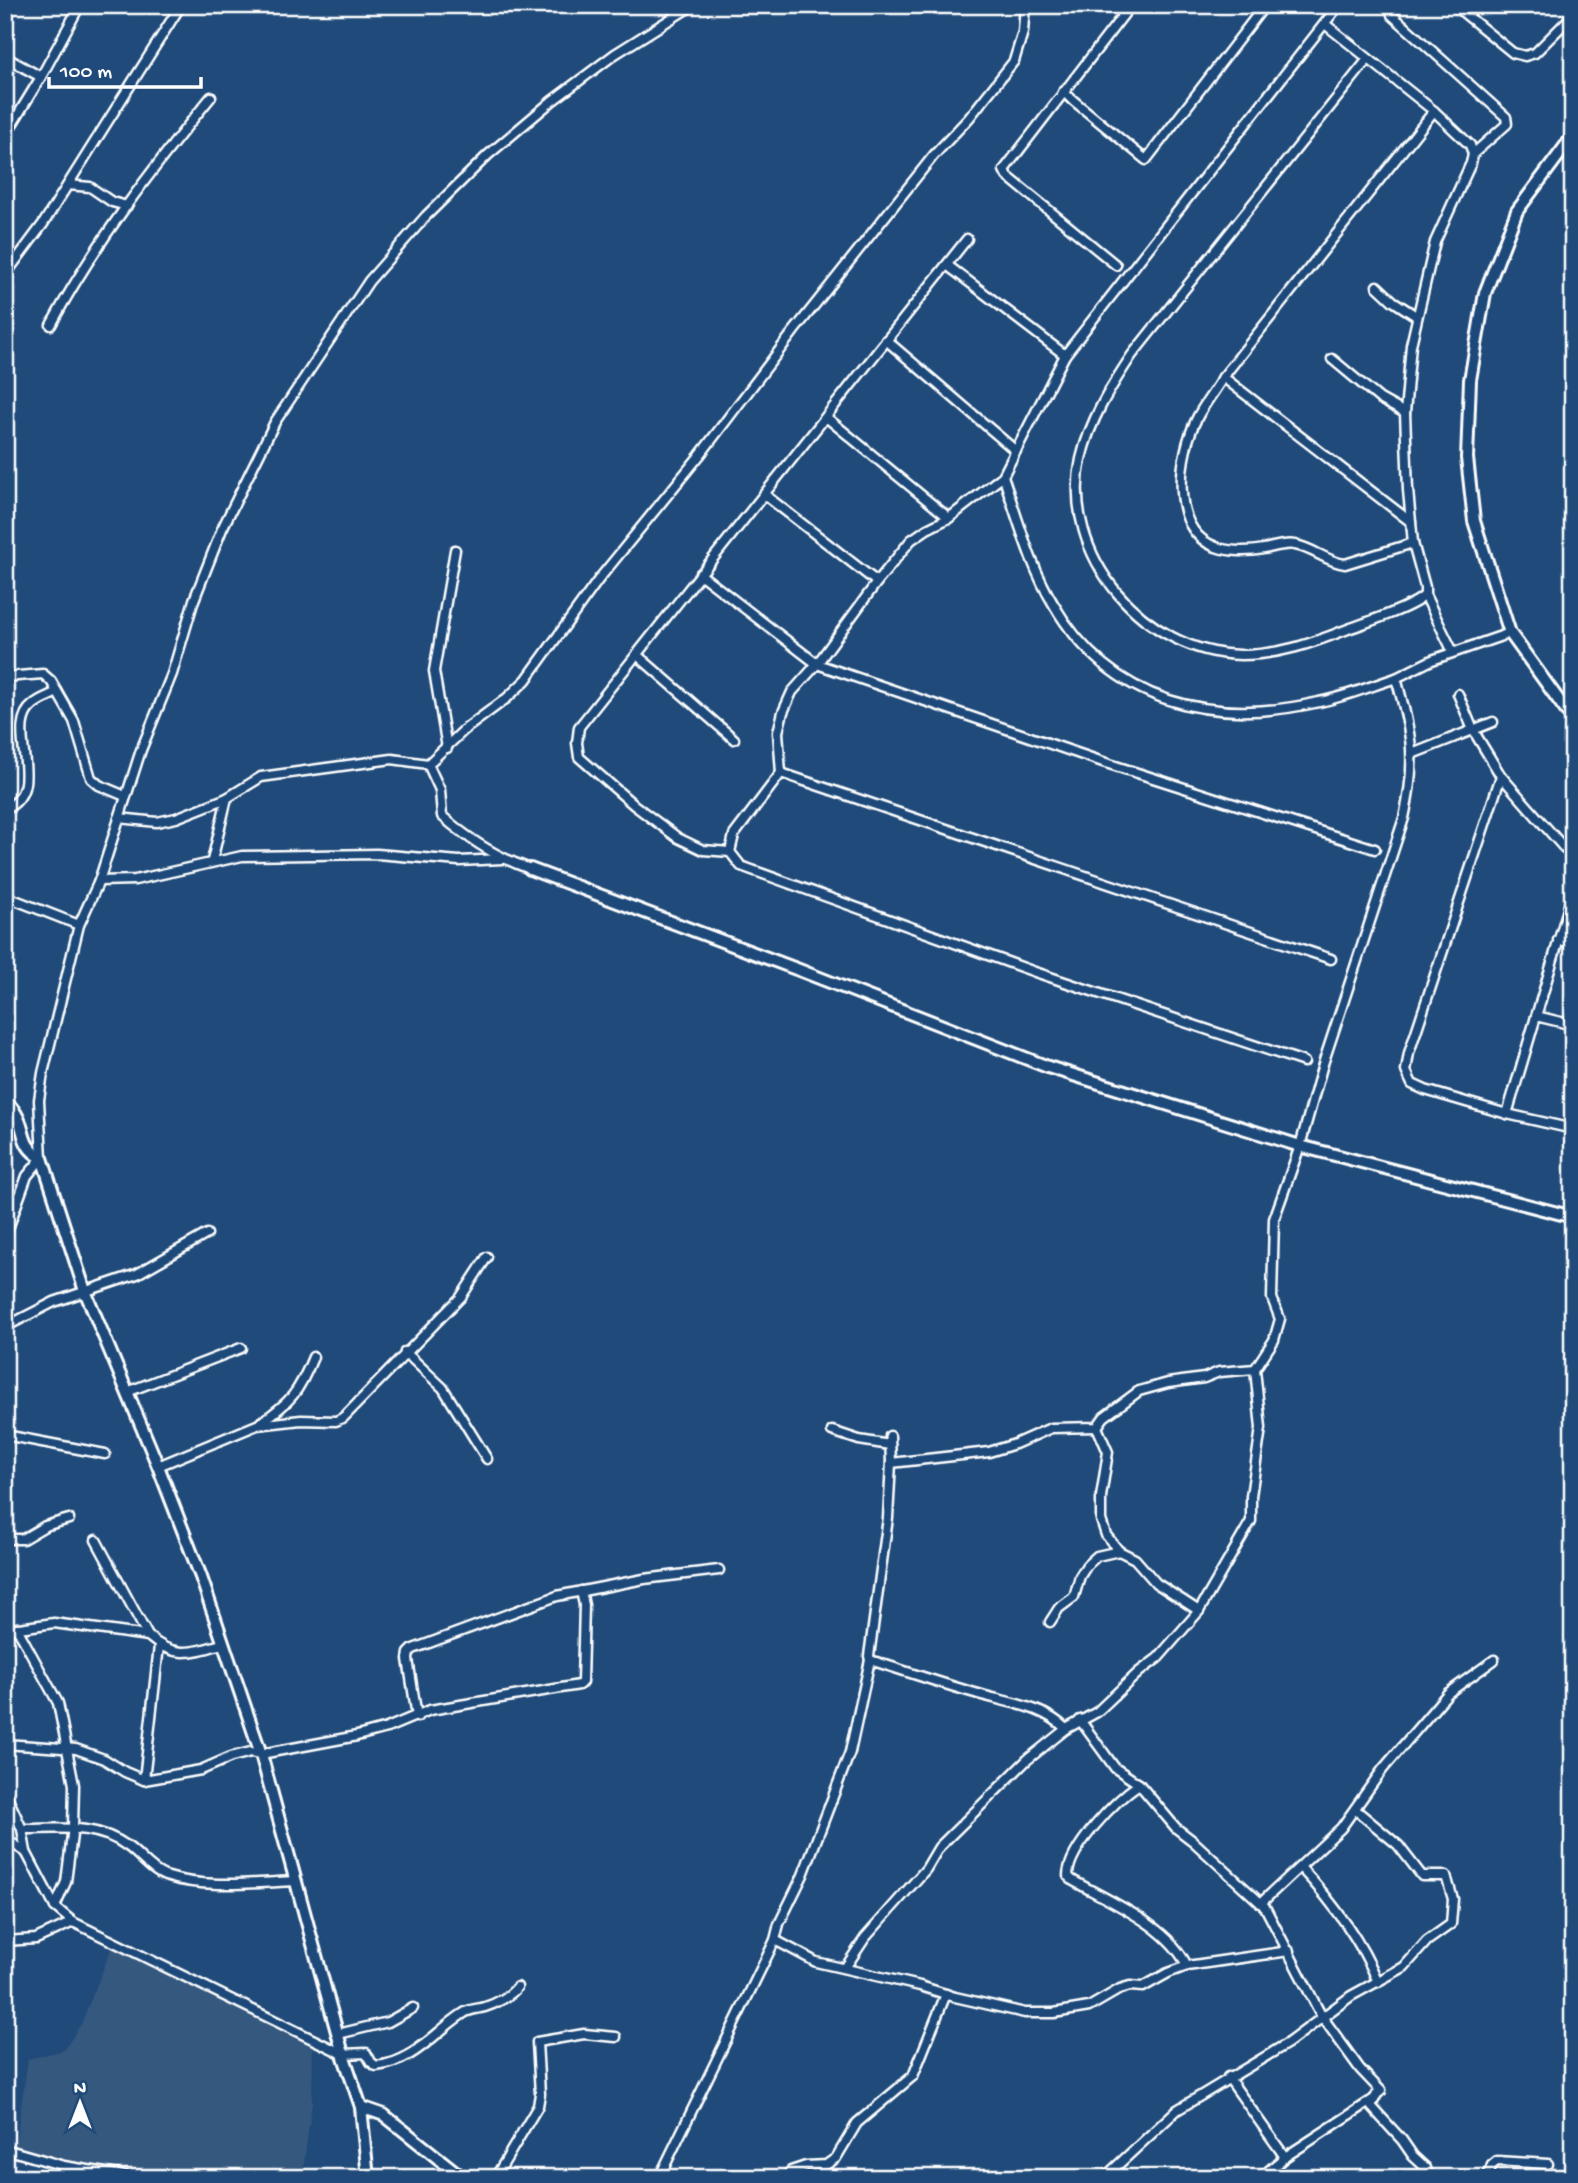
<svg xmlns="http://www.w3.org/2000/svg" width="1578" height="2183" viewBox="0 0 1578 2183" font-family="'Gochi Hand',sans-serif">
<rect width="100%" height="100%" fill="#1f4a7a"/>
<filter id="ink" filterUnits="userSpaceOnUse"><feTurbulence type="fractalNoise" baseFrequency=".0143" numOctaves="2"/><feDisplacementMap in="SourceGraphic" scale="14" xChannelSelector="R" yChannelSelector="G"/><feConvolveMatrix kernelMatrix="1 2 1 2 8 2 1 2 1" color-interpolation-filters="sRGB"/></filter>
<g filter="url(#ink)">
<polygon fill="#36587f" points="114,1942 313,2039 312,2102 302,2178 174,2178 58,2161 15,2148 28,2059 64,2050 81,2024"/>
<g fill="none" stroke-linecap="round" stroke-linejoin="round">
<defs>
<g id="street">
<polyline points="1454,5 1513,53 1525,56 1535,53 1573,15"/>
<polyline points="1392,15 1506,117 1507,124 1473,154"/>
<polyline points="1325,24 1434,111 1470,145 1473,154 1471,163 1435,242 1411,345 1405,413 1408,490 1413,543 1425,587 1425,595 1453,652"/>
<polyline points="5,57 41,77"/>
<path d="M1368 59 1132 355C1110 388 1090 420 1081 459 1060 555 1144 653 1241 655 1279 655 1313 643 1348 629 1365 623 1414 607 1425 595"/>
<polyline points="1063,92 1146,160 1265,5"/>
<polyline points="5,136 41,77 80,5"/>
<polyline points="68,185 90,187 112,202 127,206"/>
<polyline points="967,239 579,727 577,743 579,757 634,805 678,838 703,850 730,852 741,866 1035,972 1304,1062"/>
<polyline points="947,265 1065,355"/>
<polyline points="1116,265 1007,176 1004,170 1131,5"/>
<polyline points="5,275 43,224 181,5"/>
<polyline points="1377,286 1393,301 1416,316"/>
<path d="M51 325C95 243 152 169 211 97"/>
<polyline points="886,340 1016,451"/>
<polyline points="1332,359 1380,399 1405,413"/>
<polyline points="1223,377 1411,522"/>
<polyline points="826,417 949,518"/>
<path d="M1003 476C1018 519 1030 566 1054 605 1112 705 1214 726 1319 702 1345 697 1371 686 1396 678"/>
<polyline points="765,495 877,582"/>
<path d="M1413 543 1345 564C1327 562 1313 548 1295 545 1285 543 1274 547 1264 549 1249 552 1229 552 1216 547 1168 530 1179 453 1197 418 1204 404 1215 391 1223 377L1434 111"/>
<polyline points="700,574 817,664 1103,762 1375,849"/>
<polyline points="637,655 734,739"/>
<polyline points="5,677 43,674 51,681 74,721 91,778 99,785 125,796"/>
<polyline points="1458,694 1473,730 1501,776 1573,858"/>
<polyline points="447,748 434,671 455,550"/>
<polyline points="1412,754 1493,722"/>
<polyline points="428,764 464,730 507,698 526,680 599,579 700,455 794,331 934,155 969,118 1014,61 1023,32 1025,5"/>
<polyline points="781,773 1331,959"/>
<polyline points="1501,776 1409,1053 1406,1071 1412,1084 1425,1090 1507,1114 1573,1129"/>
<path d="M5 809C50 789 3 728 33 705 39 699 50 696 57 692"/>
<path d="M119 818 157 822 176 818 227 798 261 777 392 759 428 764 440 790 442 816C469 840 496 857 530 869"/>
<polyline points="730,852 734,835 781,773 778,732 783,712 792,692 817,664 877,582 911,540 927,529 949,518 1003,476 1065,355 1339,5"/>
<polyline points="212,861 227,798"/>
<polyline points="99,881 135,880 242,856 377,854 459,861 502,859"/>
<polyline points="5,896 79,925"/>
<polyline points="1558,940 1573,943"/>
<polyline points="1536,1016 1573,1025"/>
<polyline points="1507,1114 1573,892"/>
<polyline points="5,1237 27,1176 42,1158 39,1100 43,1073 79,925 99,881 141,750 172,674 194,600 222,529 275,422 369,281 426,216 488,155 552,101 615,54 693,5"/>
<polyline points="5,1327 54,1302 137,1274 207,1234"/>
<polyline points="405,1352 443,1388 487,1459"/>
<polyline points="127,1392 241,1348"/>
<path d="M260 1423C291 1402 299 1392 313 1357"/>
<polyline points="1097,1427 1108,1452 1101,1497 1101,1520 1106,1535 1119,1551"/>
<polyline points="832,1431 859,1440 890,1445"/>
<polyline points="5,1435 105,1454"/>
<path d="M891 1463 989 1452 1015 1444 1051 1428 1097 1427 1104 1417 1139 1391 1168 1383 1204 1378 1219 1372 1255 1369 1274 1340 1280 1319 1272 1298 1274 1219 1300 1146 1323 1064 1404 818C1417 760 1412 734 1396 678L1432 660 1510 633"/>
<polyline points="158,1466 257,1425 301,1420 336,1421 344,1417 461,1297 487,1257"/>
<polyline points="5,1539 23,1539 45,1526 69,1519"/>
<polyline points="96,1540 148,1636"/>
<polyline points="1050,1622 1059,1608 1074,1597 1080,1576 1087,1565 1097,1556 1119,1551 1135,1559 1156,1583 1199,1611"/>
<polyline points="17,1628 58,1703 74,1785 73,1827 66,1882 55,1907"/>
<path d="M5 1630 54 1623 148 1636C174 1659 191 1653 222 1644"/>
<path d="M870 1660C905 1671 940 1683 975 1693 1007 1703 1042 1705 1066 1729"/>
<polyline points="417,1717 408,1659 409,1653 413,1649 557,1596 644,1579 719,1570"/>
<polyline points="1080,1720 1115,1768 1139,1784 1176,1828 1193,1841 1265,1907 1321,2015 1360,2069 1381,2091 1377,2094 1371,2106 1402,2140 1413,2156 1426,2168 1429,2178"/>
<polyline points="5,1744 76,1749 104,1759 125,1772 144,1780 201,1770 231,1757 251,1752 261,1754 357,1736 387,1728 430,1710 579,1685 582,1682 584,1605 581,1591"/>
<polyline points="144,1780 159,1646"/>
<path d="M1139 1784C1117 1799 1068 1848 1068 1876L1072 1880C1110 1902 1168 1925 1187 1966"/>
<polyline points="5,1792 22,1829 26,1852"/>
<path d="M22 1829C58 1829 96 1823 127 1846 139 1854 151 1871 165 1876 205 1889 253 1883 295 1881"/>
<path d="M5 1839 26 1852 55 1907 73 1922 343 2054 366 2053 371 2062 376 2066C415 2062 434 2032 464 2013 470 2009 478 2009 485 2007 495 2004 511 1996 517 1987"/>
<path d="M1300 1867C1332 1901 1360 1939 1378 1982"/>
<polyline points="1261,1903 1341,1828 1383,1769 1448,1693 1494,1660"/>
<polyline points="775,1940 816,1962 920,1986 955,1997 1025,2013 1054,2013 1089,2007 1120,1989 1130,1986 1143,1987 1168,1973 1187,1966 1289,1951"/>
<polyline points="5,1941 36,1939 73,1922"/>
<polyline points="845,1968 865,1938 926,1869 939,1847 1027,1760 1066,1729 1097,1712 1139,1672 1158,1658 1199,1611 1251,1521 1251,1496 1261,1428 1255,1369"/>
<polyline points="338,2034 388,2022 413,2008"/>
<polyline points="1228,2077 1285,2157 1374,2099"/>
<polyline points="5,2149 64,2166 136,2178"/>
<polyline points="495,2178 538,2106 540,2094 537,2042 584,2034 616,2037"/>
<polyline points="659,2178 775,1940 779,1924 803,1875 850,1752 870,1660 869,1656 888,1518 891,1463 890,1436"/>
<polyline points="785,2178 791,2171 806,2166 826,2165 836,2158 857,2123 913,2076 946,1994"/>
<polyline points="1104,2178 1177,2110 1288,2043 1351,1996 1404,1967 1427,1941 1451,1924 1453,1899 1446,1876 1422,1876 1398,1845 1356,1810"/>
<polyline points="1260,2178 1285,2157"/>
<polyline points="1487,2178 1492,2165 1497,2161 1548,2164"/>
</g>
<g id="secondary">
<polyline points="1573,136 1517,211 1485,293 1470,380 1467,458 1474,521 1510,633 1573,720"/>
<polyline points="530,869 799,970 1048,1067 1300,1146 1573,1217"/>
<path d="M5 1100C9 1105 13 1109 16 1114 27 1132 19 1145 42 1158L85 1291 158 1466 201 1577 261 1754 343 2054 361 2107 368 2178"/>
<polyline points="361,2107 384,2115 463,2178"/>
</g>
</defs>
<use href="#street" stroke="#fff" stroke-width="13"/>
<use href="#secondary" stroke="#fff" stroke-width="16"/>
<use href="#street" stroke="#1f4a7a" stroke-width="8"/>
<use href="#secondary" stroke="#1f4a7a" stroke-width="10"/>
</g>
</g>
<rect width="1578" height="2183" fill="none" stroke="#1f4a7a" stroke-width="28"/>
<rect x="14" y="14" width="1550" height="2155" fill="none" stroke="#fff" stroke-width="2.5" filter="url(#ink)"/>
<g transform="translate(80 2103)" stroke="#1f4a7a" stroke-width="5" paint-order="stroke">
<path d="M0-5L12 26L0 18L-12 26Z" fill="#ffffff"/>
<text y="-10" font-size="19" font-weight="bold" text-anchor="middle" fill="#ffffff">N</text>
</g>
<path d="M49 77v10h152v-10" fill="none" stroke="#ffffff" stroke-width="3.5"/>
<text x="60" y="77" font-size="21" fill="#ffffff" stroke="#1f4a7a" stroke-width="5" paint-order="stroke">100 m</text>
</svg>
